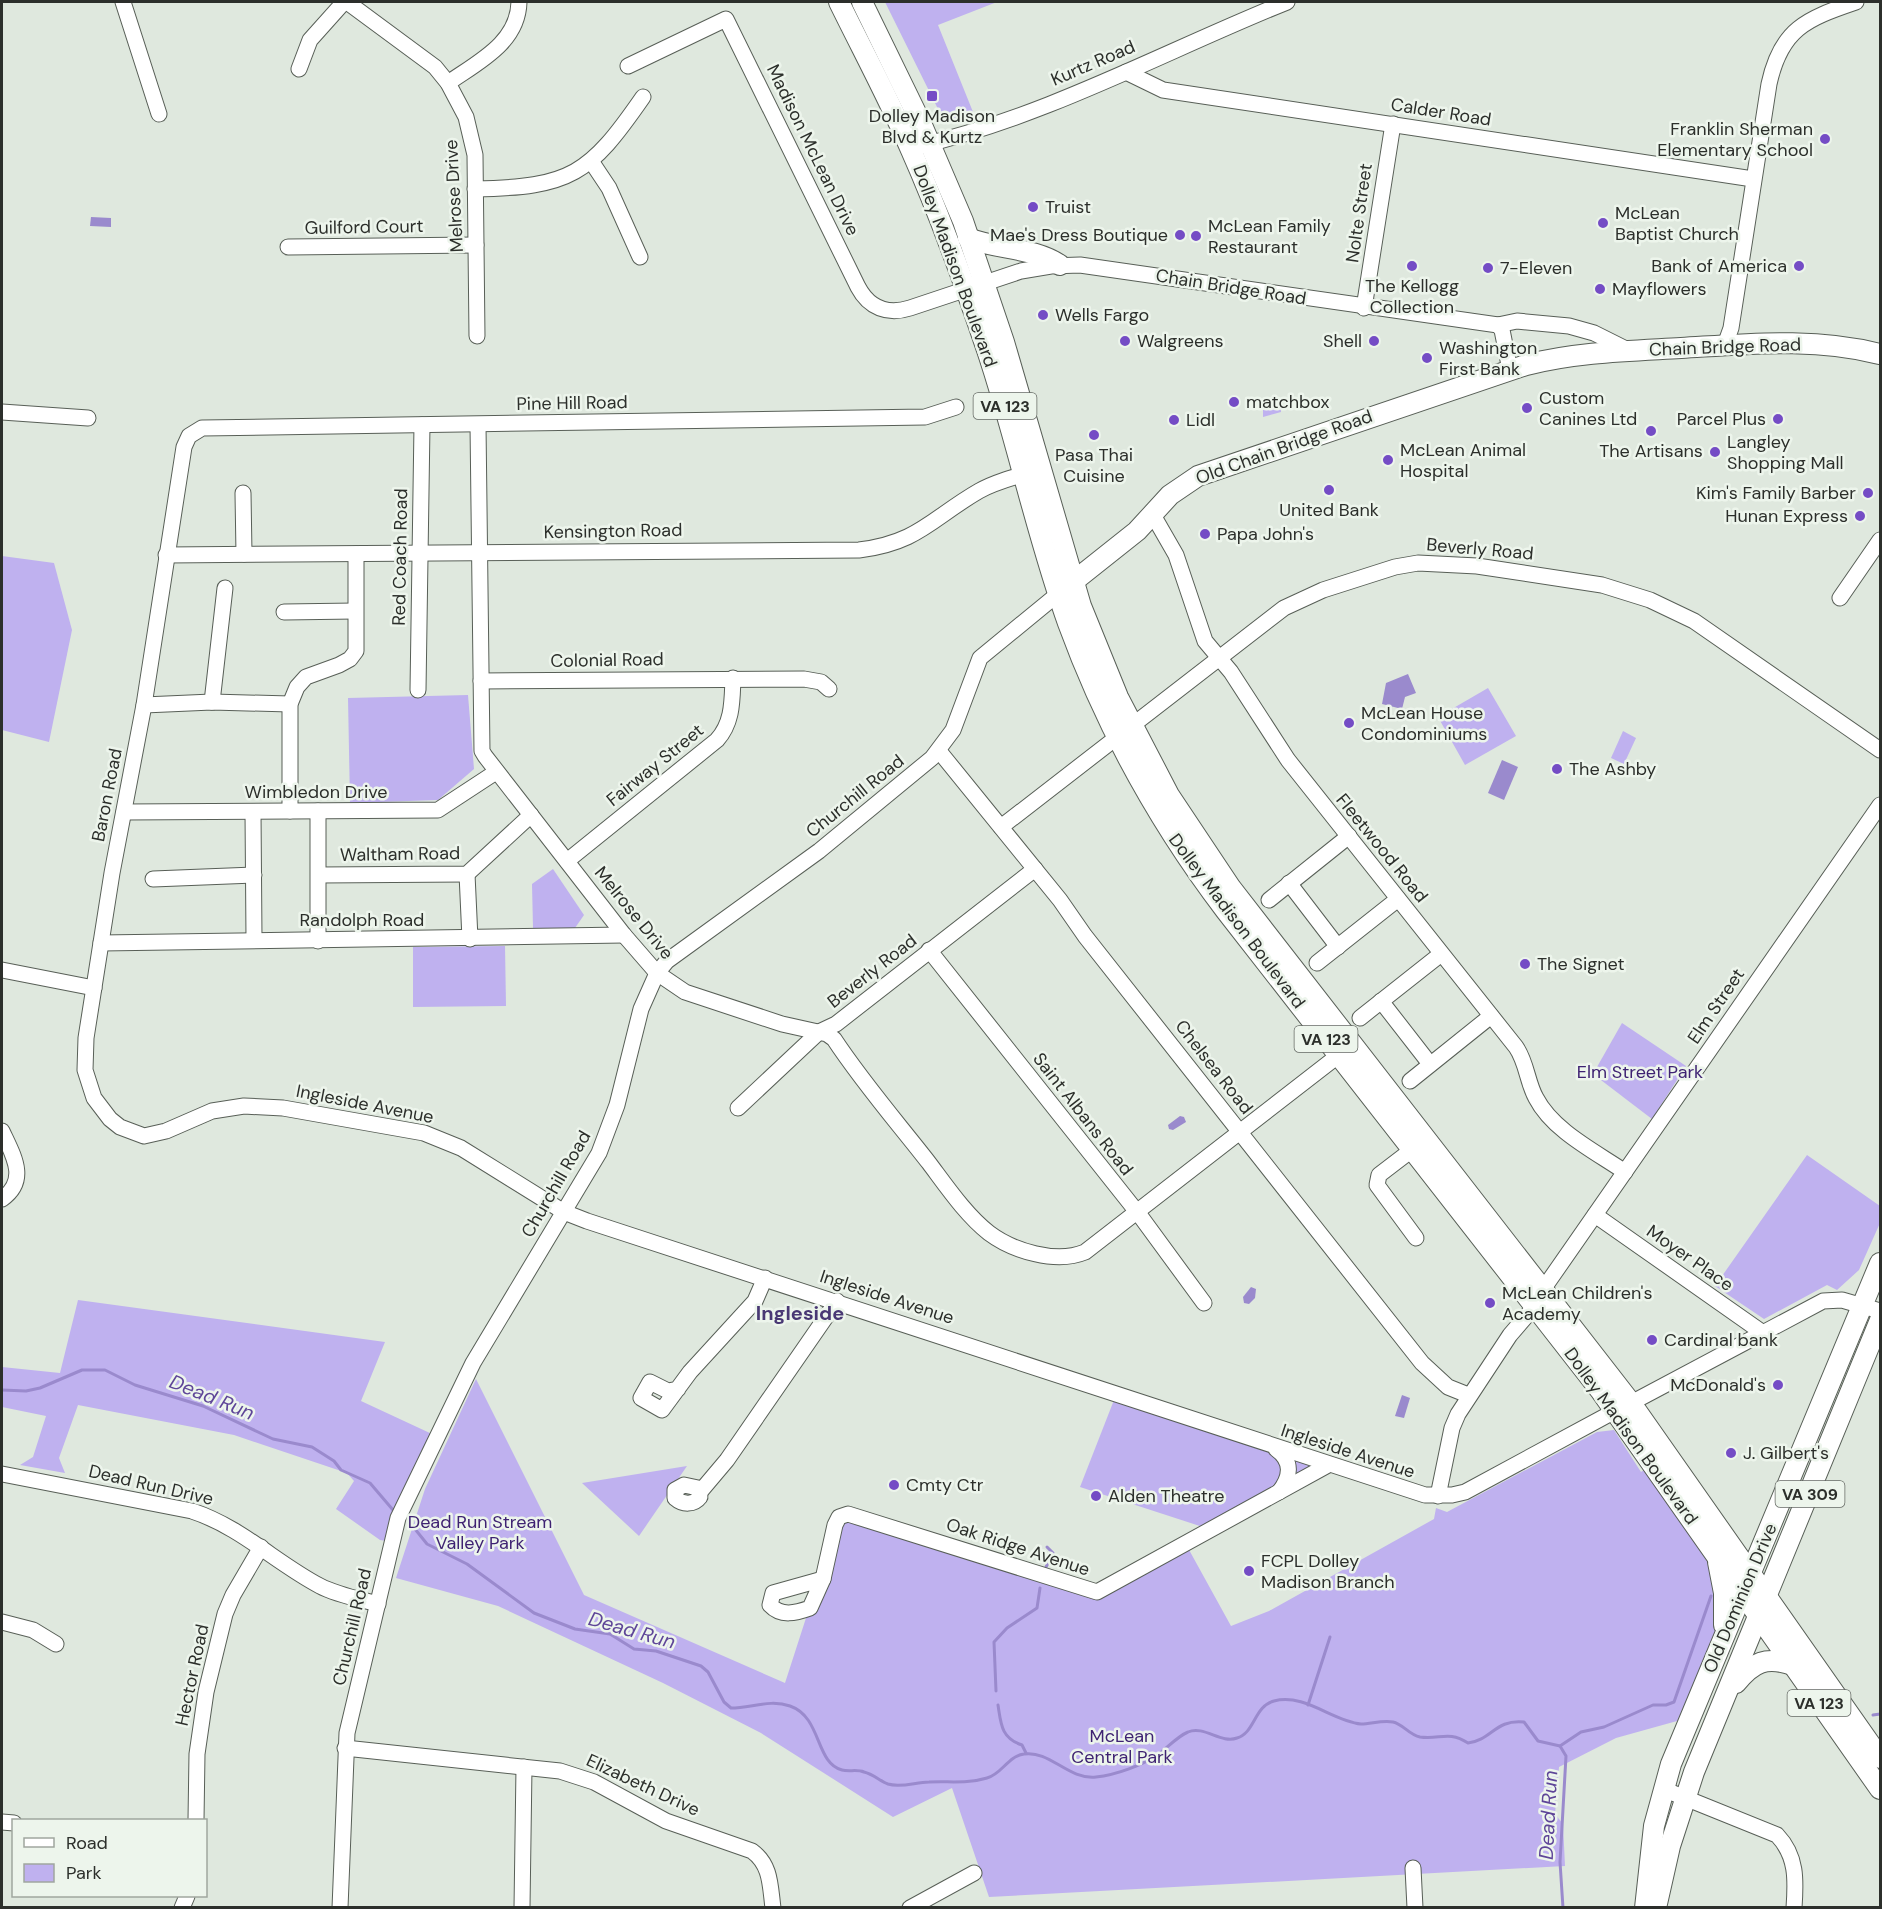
<svg xmlns="http://www.w3.org/2000/svg" width="1882" height="1909" viewBox="0 0 1882 1909" font-family="'DM Sans',sans-serif">
<rect width="100%" height="100%" fill="#dfe8de"/>
<g fill="#bfb1ef">
<polygon points="885,2 997,2 938,25 973,112 953,120 939,111"/>
<polygon points="1280,404 1281,412 1263,417 1263,407"/>
<polygon points="2,556 54,563 72,630 49,742 2,730"/>
<polygon points="1488,688 1516,736 1465,765 1438,717"/>
<polygon points="468,695 474,769 438,800 350,803 348,698"/>
<polygon points="1623,731 1636,738 1624,764 1611,758"/>
<polygon points="553,869 584,915 575,928 533,928 532,884"/>
<polygon points="505,946 506,1006 413,1007 413,947"/>
<polygon points="1622,1023 1686,1066 1652,1119 1593,1074"/>
<polygon points="1807,1155 1880,1206 1880,1223 1859,1270 1837,1290 1827,1285 1764,1319 1715,1286"/>
<polygon points="78,1300 385,1342 361,1401 432,1434 386,1541 380,1540 336,1509 354,1481 347,1473 234,1435 78,1405 59,1458 65,1473 20,1465 33,1457 46,1416 2,1407 2,1367 60,1373"/>
<polygon points="476,1379 584,1595 785,1683 838,1519 1091,1596 1188,1548 1231,1626 1269,1611 1434,1519 1436,1508 1447,1512 1597,1432 1614,1430 1641,1472 1647,1468 1709,1562 1714,1580 1715,1632 1696,1685 1677,1721 1616,1738 1559,1767 1555,1814 1563,1824 1565,1866 989,1897 952,1788 893,1817 761,1733 663,1683 498,1606 396,1578 425,1489"/>
<polygon points="1114,1400 1321,1469 1206,1528 1080,1487"/>
<polygon points="687,1466 639,1536 582,1483"/>
</g>
<g fill="#9a8acd">
<polygon points="91,217 111,218 111,227 90,226"/>
<polygon points="1408,674 1416,693 1405,697 1402,709 1382,704 1386,683"/>
<polygon points="1502,760 1518,767 1504,800 1488,793"/>
<polygon points="1180,1116 1184,1117 1186,1122 1173,1130 1169,1129 1168,1125"/>
<polygon points="1251,1287 1256,1289 1255,1298 1249,1304 1244,1303 1243,1297"/>
<polygon points="1402,1395 1410,1398 1404,1418 1395,1416"/>
</g>
<g fill="none" stroke-linecap="round" stroke-linejoin="round">
<g stroke="#9a8acd" stroke-width="3">
<polyline points="2,1390 26,1391 40,1388 82,1370 105,1370 135,1385 203,1406 273,1439 312,1447 334,1461 341,1470 370,1483 393,1510"/>
<path d="M411 1524 427 1544 467 1564 534 1613 575 1629 610 1634 634 1649 656 1651 701 1666 708 1672 724 1702 731 1708C751 1708 770 1699 790 1706 822 1717 815 1763 842 1770 849 1772 857 1769 864 1772 873 1774 880 1781 888 1784 901 1788 916 1782 929 1782 950 1781 967 1784 987 1778 1002 1774 1008 1756 1024 1754 1050 1750 1068 1780 1096 1777 1116 1775 1143 1765 1159 1754 1168 1747 1178 1736 1188 1732 1204 1725 1221 1744 1237 1738 1255 1733 1254 1706 1274 1701 1305 1693 1332 1721 1361 1724 1371 1724 1382 1720 1393 1722 1403 1724 1409 1735 1420 1737 1440 1740 1448 1730 1468 1743 1492 1740 1495 1719 1524 1722L1538 1741 1560 1746 1566 1756 1560 1862 1563 1908"/>
<polyline points="1046,1567 1053,1553 1047,1547"/>
<polyline points="996,1691 994,1642 1007,1628 1037,1608 1040,1588"/>
<path d="M998 1705C1001 1724 1001 1738 1022 1745L1026 1753"/>
<polyline points="1308,1705 1330,1637"/>
<polyline points="1873,1715 1880,1714"/>
<polyline points="1560,1746 1581,1732 1604,1727 1653,1705 1666,1705 1674,1702 1711,1596"/>
</g>
<defs>
<g id="minor">
<polyline points="123,2 159,114"/>
<polyline points="347,2 435,67 448,83 466,117 475,155 477,336"/>
<path d="M628 66 726 19 858 287C869 308 888 315 910 308L1021 271 1051 266 1080 265 1498 325 1517 321 1569 326 1594 333 1630 351"/>
<polyline points="299,69 310,40 344,2"/>
<polyline points="1126,72 1163,90 1753,179"/>
<path d="M448 83C478 62 518 43 519 2"/>
<path d="M919 146C1048 116 1165 51 1287 2"/>
<polyline points="591,161 609,188 640,257"/>
<path d="M475 189C571 187 589 175 643 97"/>
<polyline points="288,247 476,245"/>
<polyline points="1364,308 1393,124"/>
<polyline points="1498,325 1502,330 1510,370"/>
<path d="M1725 345 1731 328 1769 84C1781 29 1806 19 1856 2"/>
<polyline points="956,407 925,417 202,428 189,436 184,447 144,705 112,873 86,1038 85,1070 94,1098 110,1119 120,1127 144,1136 166,1131 212,1111 244,1106 283,1108 424,1133 461,1148 564,1212 587,1221 1425,1495 1452,1495 1465,1492 1615,1411"/>
<polyline points="2,412 88,418"/>
<path d="M478 425 482 751 485 756 624 935 657 973 685 992 782 1024 827 1034 834 1039C863 1083 897 1122 929 1163 947 1187 966 1215 989 1233 1013 1251 1056 1264 1085 1252L1339 1055"/>
<polyline points="243,493 244,554"/>
<path d="M1153 515 1176 555 1205 641 1231 672 1288 760 1516 1047C1527 1063 1527 1082 1536 1098 1553 1131 1596 1152 1625 1172"/>
<path d="M166 555 859 550C918 543 932 518 979 491 995 482 1014 477 1032 472"/>
<polyline points="1840,598 1880,540"/>
<polyline points="284,612 355,611"/>
<polyline points="481,681 804,679 821,682 829,689"/>
<polyline points="418,690 422,425"/>
<polyline points="212,702 225,588"/>
<polyline points="144,705 212,702 290,704"/>
<polyline points="939,751 1060,900 1085,936 1422,1363 1448,1387 1468,1395"/>
<polyline points="290,811 290,704 297,687 306,677 339,665 350,659 356,651 356,554"/>
<polyline points="318,811 318,941"/>
<polyline points="124,812 438,810 496,772"/>
<polyline points="253,812 254,939"/>
<polyline points="1001,827 1284,608 1323,590 1395,567 1418,563 1477,566 1602,585 1650,600 1694,621 1880,750"/>
<path d="M567 861 717 740C733 722 732 701 733 678"/>
<polyline points="467,874 470,939"/>
<polyline points="319,875 467,874 531,815"/>
<polyline points="153,879 254,875"/>
<polyline points="1289,883 1338,947"/>
<polyline points="1269,900 1349,836"/>
<polyline points="101,943 624,935"/>
<polyline points="929,950 1141,1217 1204,1303"/>
<polyline points="1317,963 1398,899"/>
<polyline points="2,970 94,988"/>
<polyline points="1381,1001 1430,1064"/>
<polyline points="1360,1018 1441,954"/>
<polyline points="1410,1081 1491,1016"/>
<polyline points="738,1108 819,1032 836,1024 1035,869"/>
<path d="M2 1131C13 1155 29 1180 2 1199"/>
<polyline points="1413,1149 1379,1175 1377,1185 1416,1238"/>
<polyline points="1595,1215 1763,1333"/>
<polyline points="1544,1288 1880,805"/>
<polyline points="678,1389 668,1391 650,1382 641,1398 662,1410 690,1372 755,1301 765,1278"/>
<polyline points="1631,1403 1823,1301 1842,1300 1880,1311"/>
<path d="M1276 1449C1293 1461 1291 1477 1279 1492"/>
<path d="M2 1474 192 1511C241 1527 276 1563 320 1586 337 1595 359 1599 378 1604"/>
<path d="M684 1485 698 1488 700 1497C694 1505 683 1505 675 1498V1490Z"/>
<polyline points="700,1492 727,1460 837,1301"/>
<polyline points="1438,1496 1452,1428 1458,1414 1510,1335 1535,1306"/>
<polyline points="823,1579 835,1525 839,1517 848,1514 1097,1592 1328,1465"/>
<path d="M823 1579 810 1608C796 1613 781 1617 770 1605L773 1593Z"/>
<polyline points="2,1622 33,1630 56,1644"/>
<path d="M345 1748 560 1771 594 1782 666 1821 752 1851C771 1865 770 1885 773 1908"/>
<path d="M1663 1789 1777 1835C1797 1856 1796 1880 1794 1908"/>
<polyline points="196,1820 197,1754 206,1692 225,1614 233,1595 261,1547"/>
<polyline points="2,1822 14,1823"/>
<polyline points="1413,1868 1415,1908"/>
<polyline points="182,1908 187,1896"/>
<polyline points="340,1908 347,1733 398,1518 473,1363 599,1153 617,1105 641,1009 657,973 667,961 819,851 932,758 953,730 980,658 1058,594"/>
<polyline points="522,1908 524,1767"/>
<polyline points="910,1908 974,1873"/>
</g>
<g id="major">
<path d="M839 2C863 51 889 99 911 150 940 215 964 282 987 350 1017 440 1036 534 1068 623 1106 727 1159 823 1226 911L1600 1390 1880 1789"/>
<polyline points="862,2 921,123 963,221 1004,342 1081,606 1118,697 1169,795 1231,888 1631,1403 1880,1758"/>
<path d="M968 238C998 250 1033 247 1060 265"/>
<path d="M1064 589 1137 531 1170 495 1198 476 1526 365C1577 352 1629 351 1681 348 1748 344 1815 337 1880 354"/>
<polyline points="1718,1562 1724,1593 1724,1625"/>
<path d="M1736 1683C1753 1662 1766 1656 1793 1665"/>
<polyline points="1645,1908 1654,1826 1671,1764 1880,1263"/>
<polyline points="1656,1908 1670,1846 1694,1772 1880,1320"/>
</g>
</defs>
<use href="#minor" stroke="#585f57" stroke-width="17"/>
<use href="#major" stroke="#585f57" stroke-width="22"/>
<use href="#minor" stroke="#fff" stroke-width="15"/>
<use href="#major" stroke="#fff" stroke-width="20"/>
</g>
<g fill="#744cc5" stroke="#edf5ec" stroke-width="2">
<rect x="926" y="90" width="12" height="12" rx="3"/>
<circle cx="1825" cy="139" r="6"/>
<circle cx="1033" cy="207" r="6"/>
<circle cx="1603" cy="223" r="6"/>
<circle cx="1180" cy="235" r="6"/>
<circle cx="1196" cy="236" r="6"/>
<circle cx="1412" cy="266" r="6"/>
<circle cx="1799" cy="266" r="6"/>
<circle cx="1488" cy="268" r="6"/>
<circle cx="1600" cy="289" r="6"/>
<circle cx="1043" cy="315" r="6"/>
<circle cx="1125" cy="341" r="6"/>
<circle cx="1374" cy="341" r="6"/>
<circle cx="1427" cy="358" r="6"/>
<circle cx="1234" cy="402" r="6"/>
<circle cx="1527" cy="408" r="6"/>
<circle cx="1778" cy="419" r="6"/>
<circle cx="1174" cy="420" r="6"/>
<circle cx="1651" cy="431" r="6"/>
<circle cx="1094" cy="435" r="6"/>
<circle cx="1715" cy="452" r="6"/>
<circle cx="1388" cy="460" r="6"/>
<circle cx="1329" cy="490" r="6"/>
<circle cx="1868" cy="493" r="6"/>
<circle cx="1860" cy="516" r="6"/>
<circle cx="1205" cy="534" r="6"/>
<circle cx="1349" cy="723" r="6"/>
<circle cx="1557" cy="769" r="6"/>
<circle cx="1525" cy="964" r="6"/>
<circle cx="1490" cy="1303" r="6"/>
<circle cx="1652" cy="1340" r="6"/>
<circle cx="1778" cy="1385" r="6"/>
<circle cx="1731" cy="1453" r="6"/>
<circle cx="894" cy="1485" r="6"/>
<circle cx="1096" cy="1496" r="6"/>
<circle cx="1249" cy="1571" r="6"/>
</g>
<g text-anchor="middle" stroke-width="5" stroke-linejoin="round" paint-order="stroke">
<g fill="#edf5ec" stroke="#666a65" stroke-width="1.5">
<rect x="973.5" y="393" width="63" height="26" rx="4.5"/>
<rect x="1294.5" y="1026" width="63" height="26" rx="4.5"/>
<rect x="1775.5" y="1481" width="69" height="26" rx="4.5"/>
<rect x="1787.5" y="1690" width="63" height="26" rx="4.5"/>
</g>
<g font-size="16" font-weight="bold" fill="#2c2f2b">
<text x="1005" y="412">VA 123</text>
<text x="1326" y="1045">VA 123</text>
<text x="1810" y="1500">VA 309</text>
<text x="1819" y="1709">VA 123</text>
</g>
<g font-size="18" fill="#2c2f2b" stroke="#edf5ec">
<text transform="translate(1093 63) rotate(-23)" y="6">Kurtz Road</text>
<text transform="translate(1441 112) rotate(9)" y="6">Calder Road</text>
<text transform="translate(813 150) rotate(64)" y="6">Madison McLean Drive</text>
<text transform="translate(454 196) rotate(-93)" y="6">Melrose Drive</text>
<text transform="translate(1359 213) rotate(-82)" y="6">Nolte Street</text>
<text transform="translate(364 227) rotate(-1)" y="6">Guilford Court</text>
<text transform="translate(955 266) rotate(70)" y="6">Dolley Madison Boulevard</text>
<text transform="translate(1231 287) rotate(9)" y="6">Chain Bridge Road</text>
<text transform="translate(1725 347) rotate(-2)" y="6">Chain Bridge Road</text>
<text transform="translate(572 403) rotate(-1)" y="6">Pine Hill Road</text>
<text transform="translate(1284 447) rotate(-20)" y="6">Old Chain Bridge Road</text>
<text transform="translate(613 531) rotate(-1)" y="6">Kensington Road</text>
<text transform="translate(1480 549) rotate(5)" y="6">Beverly Road</text>
<text transform="translate(400 557) rotate(-89)" y="6">Red Coach Road</text>
<text transform="translate(607 660) rotate(-1)" y="6">Colonial Road</text>
<text transform="translate(655 765) rotate(-39)" y="6">Fairway Street</text>
<text x="316" y="798">Wimbledon Drive</text>
<text transform="translate(107 795) rotate(-79)" y="6">Baron Road</text>
<text transform="translate(855 796) rotate(-39)" y="6">Churchill Road</text>
<text transform="translate(1382 848) rotate(51)" y="6">Fleetwood Road</text>
<text transform="translate(400 854) rotate(-1)" y="6">Waltham Road</text>
<text transform="translate(634 913) rotate(51)" y="6">Melrose Drive</text>
<text x="362" y="926">Randolph Road</text>
<text transform="translate(1237 921) rotate(53)" y="6">Dolley Madison Boulevard</text>
<text transform="translate(872 971) rotate(-38)" y="6">Beverly Road</text>
<text transform="translate(1716 1006) rotate(-56)" y="6">Elm Street</text>
<text transform="translate(1214 1067) rotate(52)" y="6">Chelsea Road</text>
<text transform="translate(365 1104) rotate(11)" y="6">Ingleside Avenue</text>
<text transform="translate(1083 1114) rotate(52)" y="6">Saint Albans Road</text>
<text transform="translate(556 1184) rotate(-60)" y="6">Churchill Road</text>
<text transform="translate(1690 1258) rotate(35)" y="6">Moyer Place</text>
<text transform="translate(887 1297) rotate(18)" y="6">Ingleside Avenue</text>
<text transform="translate(1631 1436) rotate(54)" y="6">Dolley Madison Boulevard</text>
<text transform="translate(1348 1451) rotate(18)" y="6">Ingleside Avenue</text>
<text transform="translate(151 1485) rotate(13)" y="6">Dead Run Drive</text>
<text transform="translate(1018 1547) rotate(18)" y="6">Oak Ridge Avenue</text>
<text transform="translate(1740 1598) rotate(-67)" y="6">Old Dominion Drive</text>
<text transform="translate(352 1627) rotate(-77)" y="6">Churchill Road</text>
<text transform="translate(192 1675) rotate(-78)" y="6">Hector Road</text>
<text transform="translate(643 1785) rotate(25)" y="6">Elizabeth Drive</text>
</g>
<g font-size="18" fill="#2c2f2b" stroke="#edf5ec" text-anchor="start">
<text x="932" y="122" text-anchor="middle">Dolley Madison<tspan x="932" dy="21">Blvd &amp; Kurtz</tspan></text>
<text x="1813" y="135" text-anchor="end">Franklin Sherman<tspan x="1813" dy="21">Elementary School</tspan></text>
<text x="1045" y="213">Truist</text>
<text x="1615" y="219">McLean<tspan x="1615" dy="21">Baptist Church</tspan></text>
<text x="1208" y="232">McLean Family<tspan x="1208" dy="21">Restaurant</tspan></text>
<text x="1168" y="241" text-anchor="end">Mae's Dress Boutique</text>
<text x="1787" y="272" text-anchor="end">Bank of America</text>
<text x="1500" y="274">7-Eleven</text>
<text x="1412" y="292" text-anchor="middle">The Kellogg<tspan x="1412" dy="21">Collection</tspan></text>
<text x="1612" y="295">Mayflowers</text>
<text x="1055" y="321">Wells Fargo</text>
<text x="1137" y="347">Walgreens</text>
<text x="1362" y="347" text-anchor="end">Shell</text>
<text x="1439" y="354">Washington<tspan x="1439" dy="21">First Bank</tspan></text>
<text x="1539" y="404">Custom<tspan x="1539" dy="21">Canines Ltd</tspan></text>
<text x="1246" y="408">matchbox</text>
<text x="1766" y="425" text-anchor="end">Parcel Plus</text>
<text x="1186" y="426">Lidl</text>
<text x="1727" y="448">Langley<tspan x="1727" dy="21">Shopping Mall</tspan></text>
<text x="1400" y="456">McLean Animal<tspan x="1400" dy="21">Hospital</tspan></text>
<text x="1651" y="457" text-anchor="middle">The Artisans</text>
<text x="1094" y="461" text-anchor="middle">Pasa Thai<tspan x="1094" dy="21">Cuisine</tspan></text>
<text x="1856" y="499" text-anchor="end">Kim's Family Barber</text>
<text x="1329" y="516" text-anchor="middle">United Bank</text>
<text x="1848" y="522" text-anchor="end">Hunan Express</text>
<text x="1217" y="540">Papa John's</text>
<text x="1361" y="719">McLean House<tspan x="1361" dy="21">Condominiums</tspan></text>
<text x="1569" y="775">The Ashby</text>
<text x="1537" y="970">The Signet</text>
<text x="1502" y="1299">McLean Children's<tspan x="1502" dy="21">Academy</tspan></text>
<text x="1664" y="1346">Cardinal bank</text>
<text x="1766" y="1391" text-anchor="end">McDonald's</text>
<text x="1743" y="1459">J. Gilbert's</text>
<text x="906" y="1491">Cmty Ctr</text>
<text x="1108" y="1502">Alden Theatre</text>
<text x="1261" y="1567">FCPL Dolley<tspan x="1261" dy="21">Madison Branch</tspan></text>
</g>
<g font-size="18" fill="#3e2272" stroke="#edf5ec">
<text x="1640" y="1078">Elm Street Park</text>
<text x="480" y="1528">Dead Run Stream<tspan x="480" dy="21">Valley Park</tspan></text>
<text x="1122" y="1742">McLean<tspan x="1122" dy="21">Central Park</tspan></text>
</g>
<g font-size="20" font-weight="bold" fill="#493874" stroke="#edf5ec">
<text x="800" y="1320">Ingleside</text>
</g>
<g font-size="20" font-style="italic" fill="#5e4598" stroke="#edf5ec">
<text transform="translate(212 1397) rotate(22)" y="7">Dead Run</text>
<text transform="translate(632 1630) rotate(16)" y="7">Dead Run</text>
<text transform="translate(1548 1815) rotate(-87)" y="7">Dead Run</text>
</g>
</g>
<rect width="1882" height="1909" fill="none" stroke="#2c2f2b" stroke-width="6"/>
<rect x="12" y="1819" width="195" height="78" fill="#edf5ec" stroke="#a0a69f" stroke-width="1.5"/>
<rect x="24" y="1838" width="30" height="9" fill="#ffffff" stroke="#a0a69f" stroke-width="1.5"/>
<text x="66" y="1849" font-size="18" fill="#2c2f2b">Road</text>
<rect x="24" y="1864" width="30" height="18" fill="#bfb1ef" stroke="#a0a69f" stroke-width="1.5"/>
<text x="66" y="1879" font-size="18" fill="#2c2f2b">Park</text>
</svg>
